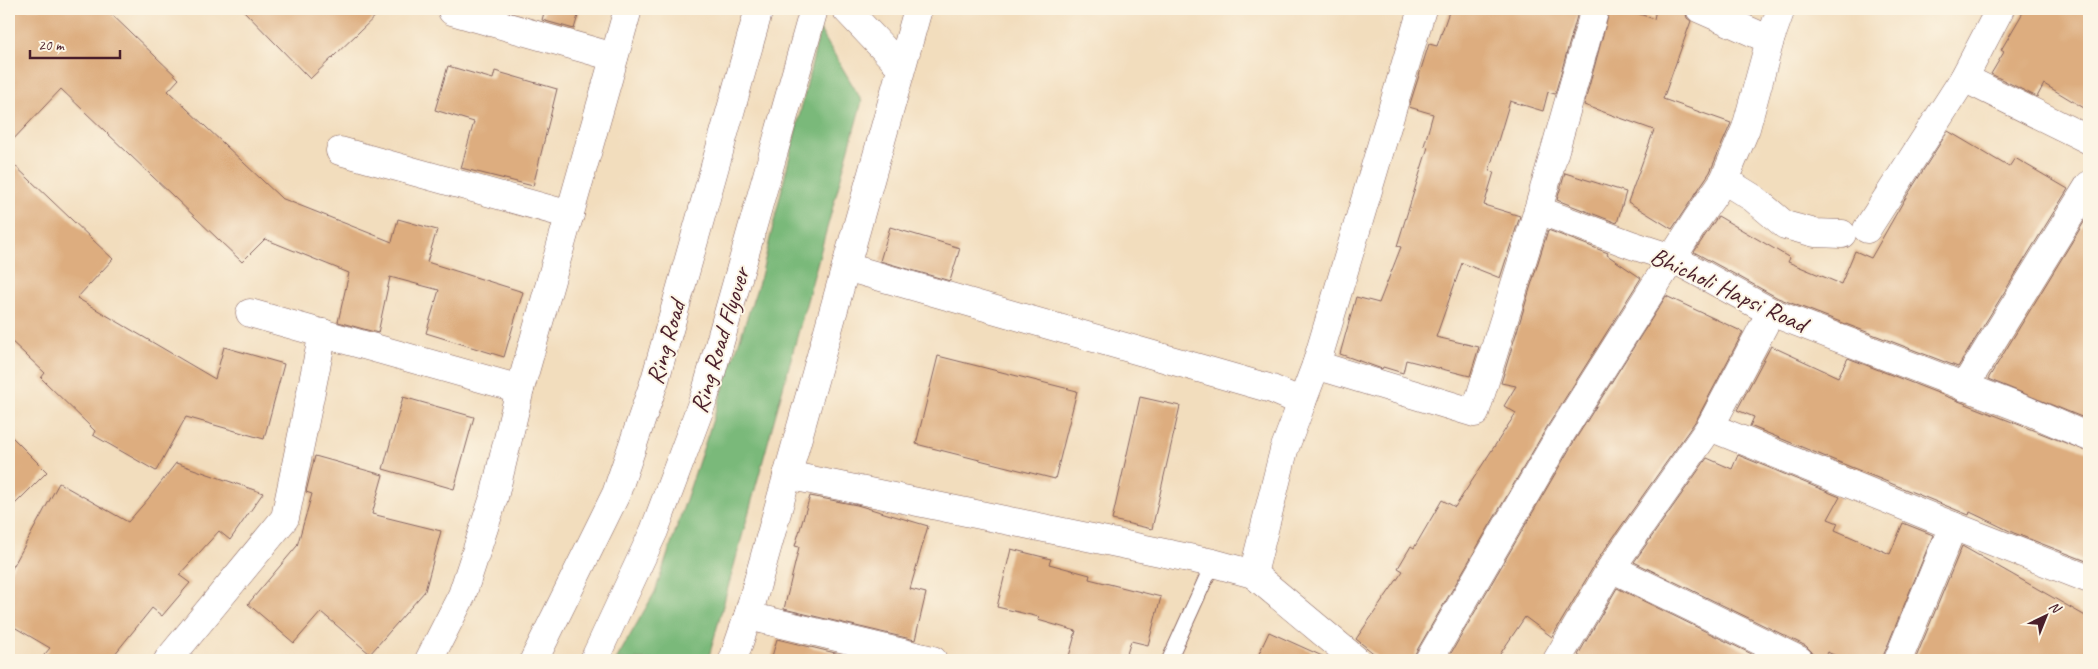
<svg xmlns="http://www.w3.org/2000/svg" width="2098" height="669" viewBox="0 0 2098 669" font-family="Caveat,sans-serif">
<rect width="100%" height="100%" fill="#fcf5e5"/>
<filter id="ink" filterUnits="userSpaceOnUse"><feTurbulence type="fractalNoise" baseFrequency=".02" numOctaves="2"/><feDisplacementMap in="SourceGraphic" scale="10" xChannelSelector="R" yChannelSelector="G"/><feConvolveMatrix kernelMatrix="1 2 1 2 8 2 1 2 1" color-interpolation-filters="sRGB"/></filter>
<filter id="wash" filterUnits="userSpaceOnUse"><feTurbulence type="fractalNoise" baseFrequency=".0096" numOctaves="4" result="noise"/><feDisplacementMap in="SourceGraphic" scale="20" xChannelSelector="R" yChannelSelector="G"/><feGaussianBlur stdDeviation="1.12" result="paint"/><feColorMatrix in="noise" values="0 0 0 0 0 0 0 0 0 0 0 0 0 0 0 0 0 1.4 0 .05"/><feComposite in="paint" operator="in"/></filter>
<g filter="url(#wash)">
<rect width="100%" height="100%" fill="#f2ddbd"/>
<polygon fill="#7ab97a" stroke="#626c52" points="820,30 862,101 708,660 616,660 655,592 761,276"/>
<g id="blocks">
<g fill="#ddad7f">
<polygon points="17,9 106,9 179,79 168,91 281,198 392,242 398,219 437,230 427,262 523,292 504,357 426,333 439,290 390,277 378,333 338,322 349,273 265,239 242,262 61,89 9,144 9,18"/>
<polygon points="242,9 383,9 310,79"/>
<polygon points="545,9 580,9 574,29 542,20"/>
<polygon points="1450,9 1579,9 1555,94 1548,92 1543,111 1510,101 1489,171 1494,172 1484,205 1520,216 1500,278 1462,263 1436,337 1479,347 1470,376 1406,360 1403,373 1383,367 1382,369 1340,354 1356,297 1379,303 1401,247 1397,246 1428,147 1424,146 1433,114 1409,107 1429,44 1437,46"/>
<polygon points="1610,9 1625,9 1654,19 1656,9 1685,9 1687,18 1691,21 1663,99 1731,123 1710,172 1672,229 1628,202 1654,130 1584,105"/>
<polygon points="2025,9 2089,9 2089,111 2044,84 2037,97 1991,74 2004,52 2001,50"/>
<polygon points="448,66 493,79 495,71 557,89 533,186 461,168 474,122 435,110"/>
<polygon points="1948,131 2009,167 2015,158 2068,189 1958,367 1778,298 1694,252 1718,216 1790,258 1788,262 1841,284 1855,251 1871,258 1903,202"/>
<polygon points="9,160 113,259 77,298 215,379 224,347 284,364 264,439 186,417 156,471 93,435 95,431 41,378 45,373 9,339"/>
<polygon points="1565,173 1626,192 1617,223 1557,200"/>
<polygon points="2089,214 2089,420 1988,379"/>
<polygon points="890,227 960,248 950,281 880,261"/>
<polygon points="1548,230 1608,253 1607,255 1641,278 1547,427 1416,652 1413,660 1382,660 1356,639 1403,571 1398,568 1411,546 1414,548 1442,500 1455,507 1516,413 1504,406 1516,386 1501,383"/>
<polygon points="1666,296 1743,332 1697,419 1598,559 1552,637 1525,617 1496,660 1447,660 1573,443"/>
<polygon points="1771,346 1838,377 1848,358 2089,452 2089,562 2014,533 1970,512 1969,515 1959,511 1750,426 1754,417 1737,410"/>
<polygon points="938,356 1077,391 1055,479 916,444"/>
<polygon points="403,397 474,417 454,489 383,469"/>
<polygon points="1140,397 1180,406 1152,529 1112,520"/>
<polygon points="9,434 47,472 9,510"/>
<polygon points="1738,455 1840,497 1828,519 1838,523 1835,530 1890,554 1903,523 1933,535 1884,654 1883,660 1846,660 1827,652 1823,660 1814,660 1812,652 1806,646 1634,562 1707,458 1732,469"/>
<polygon points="315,456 383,475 372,514 441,531 425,591 370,654 321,612 294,643 248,604 297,546 312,494 306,492"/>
<polygon points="176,463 263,493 230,540 219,531 179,575 190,583 162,616 152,608 110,660 40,660 50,648 9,624 9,574 59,483 128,522 148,499"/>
<polygon points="810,496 857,505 928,526 910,589 926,593 915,640 784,609 799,547 795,546"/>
<polygon points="1962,546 2089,618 2089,660 1915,660"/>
<polygon points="1011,549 1051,559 1049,564 1090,575 1089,579 1161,597 1148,645 1131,641 1125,660 1068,660 1076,631 1038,620 1039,617 997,607"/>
<polygon points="1617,588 1764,660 1585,660 1578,655"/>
<polygon points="1269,632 1331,660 1256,660"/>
<polygon points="777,639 856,658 856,660 771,660"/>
</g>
</g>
</g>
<g filter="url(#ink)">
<use href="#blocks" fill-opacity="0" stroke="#85625e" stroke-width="1"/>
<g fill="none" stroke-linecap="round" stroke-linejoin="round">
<defs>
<polyline id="lane" points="1169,660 1213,563"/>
<g id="street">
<polyline points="1700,9 1770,40"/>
<polyline points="2000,9 1964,78 2089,140"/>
<polyline points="452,11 614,57"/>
<polyline points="340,151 570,215"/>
<polyline points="1724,180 1753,198 1785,225 1815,233 1842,234"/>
<polyline points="1538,210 1595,9"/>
<polyline points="1867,229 1964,78"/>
<polyline points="846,267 1272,389 1302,402 1284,450 1253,574"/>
<polyline points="250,313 520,389"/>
<polyline points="1316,365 1422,9"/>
<polyline points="1964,387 2089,185"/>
<polyline points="1302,402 1316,365 1475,413 1538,210 1632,245 1672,258 1771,312 2026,410 2089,437"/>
<polyline points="1710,427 1771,312"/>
<polyline points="787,475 1213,563 1253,574 1356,660"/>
<polyline points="748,616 933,660"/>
<polyline points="168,660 285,518 323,333"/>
<polyline points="1429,660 1560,435 1697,219 1724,180 1746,128 1770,40 1781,9"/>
<polyline points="1557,660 1611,568"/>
<polyline points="1799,660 1611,568 1710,427 1953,526 2089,579"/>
<polyline points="1898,660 1953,526"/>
</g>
<g id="secondary">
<polyline points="429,660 462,595 494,497 520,389 628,9"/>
<polyline points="733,660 748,616 918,9"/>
</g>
<g id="primary">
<polyline points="846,9 901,67"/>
<polyline points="534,660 616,494 655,380 759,9"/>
<polyline points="594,660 654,531 705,395 814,9"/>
</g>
</defs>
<use href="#lane" stroke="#85625e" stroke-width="16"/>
<use href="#street" stroke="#85625e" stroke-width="29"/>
<use href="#secondary" stroke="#85625e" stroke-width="29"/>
<use href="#primary" stroke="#85625e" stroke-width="29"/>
<use href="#lane" stroke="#fff" stroke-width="14"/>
<use href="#street" stroke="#fff" stroke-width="28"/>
<use href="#secondary" stroke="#fff" stroke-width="28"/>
<use href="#primary" stroke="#fff" stroke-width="28"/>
</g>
</g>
<g text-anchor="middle" stroke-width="4" stroke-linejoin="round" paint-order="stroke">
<g font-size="25" fill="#4a1f2b" stroke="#fcf5e5">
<text transform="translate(1729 289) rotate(25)" y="9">Bhicholi Hapsi Road</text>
<text transform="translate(719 340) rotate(-73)" y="9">Ring Road Flyover</text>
<text transform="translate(665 342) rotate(-74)" y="9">Ring Road</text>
</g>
</g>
<rect width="2098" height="669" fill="none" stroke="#fcf5e5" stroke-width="30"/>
<g transform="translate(2046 616) rotate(43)" stroke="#fcf5e5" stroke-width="4" paint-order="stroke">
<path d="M0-4L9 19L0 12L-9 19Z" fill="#4a1f2b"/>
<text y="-8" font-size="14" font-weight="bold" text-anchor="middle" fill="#4a1f2b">N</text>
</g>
<path d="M30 50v8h90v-8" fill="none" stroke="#4a1f2b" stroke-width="2.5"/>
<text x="38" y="50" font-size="15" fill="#4a1f2b" stroke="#fcf5e5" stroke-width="4" paint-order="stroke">20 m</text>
</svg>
